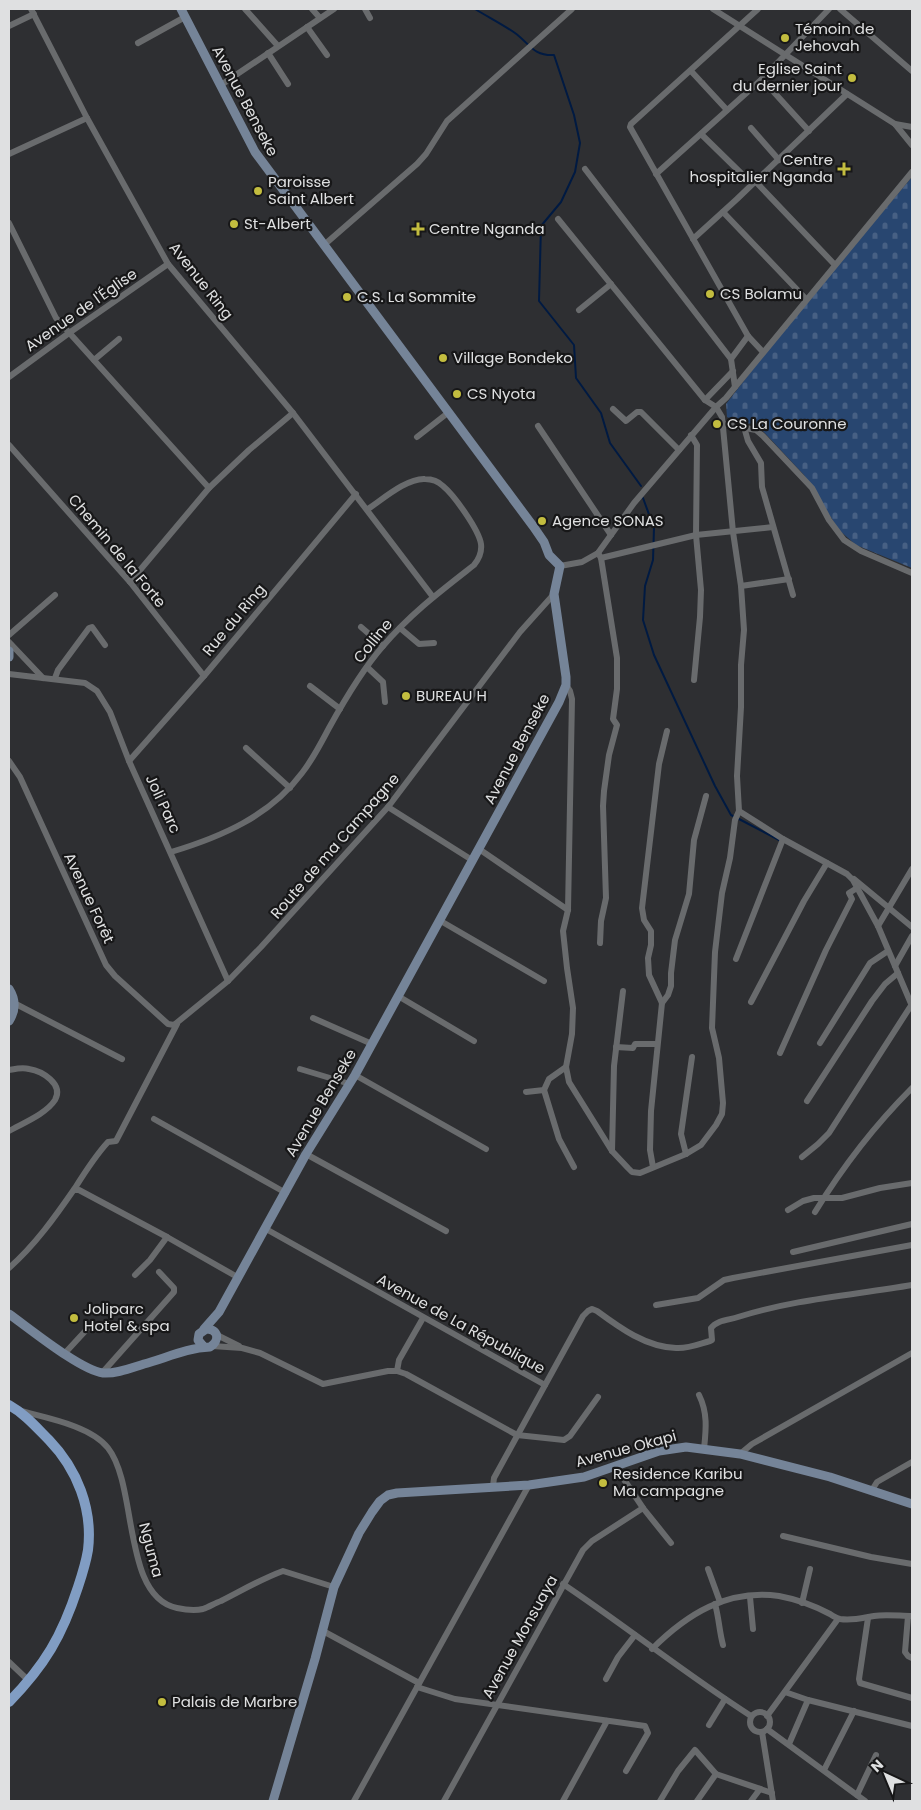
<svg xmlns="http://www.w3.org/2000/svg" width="921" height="1810" viewBox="0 0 921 1810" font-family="Poppins,sans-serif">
<defs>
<pattern id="cemetery-stones" width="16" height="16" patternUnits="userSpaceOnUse" patternTransform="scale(1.25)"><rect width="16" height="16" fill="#284670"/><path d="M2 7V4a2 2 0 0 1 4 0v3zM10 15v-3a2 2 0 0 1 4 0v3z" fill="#476084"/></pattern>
</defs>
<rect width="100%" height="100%" fill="#2e2f32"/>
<polygon fill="url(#cemetery-stones)" points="912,177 912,568 856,545 839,530 804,475 762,430 753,424 739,422 727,417 726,404 784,329"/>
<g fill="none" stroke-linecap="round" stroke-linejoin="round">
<g stroke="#001a42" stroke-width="2">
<path d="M475 9C488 17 502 24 515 33 530 44 533 56 554 55L574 115 580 143 575 172 561 202 541 226 539 301 574 345 576 378 601 413 610 443 641 486"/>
<polyline points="643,498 654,528 653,560 645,586 643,620 654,655 715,786 731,815 735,817"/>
<polyline points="739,819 779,840"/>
</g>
<g stroke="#696b6d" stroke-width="6">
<polyline points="31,9 87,118 168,264 293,413 433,597"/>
<polyline points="245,9 278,46"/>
<polyline points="312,9 320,18"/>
<polyline points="365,9 370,18"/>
<polyline points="713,9 895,124 912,145"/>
<polyline points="758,9 631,124 630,127 748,336 763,352"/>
<polyline points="840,9 912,71"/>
<polyline points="9,26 34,14"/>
<polyline points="307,27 327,55"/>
<polyline points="138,43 185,17"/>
<polyline points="268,53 288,84"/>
<polyline points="691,71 727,110"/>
<polyline points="762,79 809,131"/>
<polyline points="221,85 334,9"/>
<polyline points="895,124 912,127"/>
<polyline points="751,128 779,160"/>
<polyline points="701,134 747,179 755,181 835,265"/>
<polyline points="9,154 87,118"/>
<polyline points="585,169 731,359"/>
<polyline points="656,174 762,79 829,9"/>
<polyline points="723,212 806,299"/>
<polyline points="558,219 705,400 716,407 722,417 733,532 741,586 744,630 741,665 741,707 737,776 739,811 783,839 847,874 853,880 878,926 912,1006"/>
<polyline points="9,223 56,318 209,488"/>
<polyline points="693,239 737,199 847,94"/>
<polyline points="324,245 417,164 426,154 447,121 572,9"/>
<polyline points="579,310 611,284"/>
<polyline points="94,360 119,339"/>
<polyline points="9,377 69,333 168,264"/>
<polyline points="735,387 731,359 748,336"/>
<polyline points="705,400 733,371"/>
<polyline points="613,409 626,421 637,412 641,412 679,450"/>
<polyline points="724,424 756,430 763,436 812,488 829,520 844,540 861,551 912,573"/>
<polyline points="538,426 611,535"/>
<polyline points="744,427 748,441 761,463 762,487 793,595"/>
<polyline points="691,435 697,445 696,535 701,590 700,617 694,680"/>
<polyline points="417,437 449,412"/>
<polyline points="9,445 130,582 204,676"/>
<polyline points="598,553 601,558 617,658 617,689 613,719 617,725 609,755 604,791 603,806 606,898 601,921 600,943"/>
<polyline points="601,558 696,535 773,527"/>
<polyline points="560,566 582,562 598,553 634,503 716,407 726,398 912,172"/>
<polyline points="130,582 209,488 249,450 293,413"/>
<polyline points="741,586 789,579"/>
<polyline points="361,627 383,646"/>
<polyline points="400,628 419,644 434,643"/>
<polyline points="9,635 55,595"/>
<polyline points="9,642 43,678"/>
<polyline points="367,667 383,682 385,702"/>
<polyline points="9,674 85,683 97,691 110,712 129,761 228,981"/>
<polyline points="55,678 58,670 89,628 92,627 105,645"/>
<polyline points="566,685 570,691 572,699 568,910 563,931 567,968 573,1008 572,1034 566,1067 569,1082 612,1151 628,1168 632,1172 640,1173 686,1154 701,1145 716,1125 722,1114 723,1103 719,1058 712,1028 715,952 722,893 730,858 735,820 739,811"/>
<polyline points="310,686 340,709"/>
<polyline points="246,748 290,788"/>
<polyline points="9,761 20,777 106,965 115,976 168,1024 174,1025 228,981 261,947 388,807 520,632 554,594"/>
<polyline points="129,761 204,676 356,494"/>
<polyline points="388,807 472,860"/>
<polyline points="479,849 568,910"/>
<path d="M171 852C221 837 270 816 302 773 313 759 321 743 329 728 345 699 362 670 383 646 410 614 442 590 474 565 479 559 482 552 481 544 479 530 454 495 443 486 438 481 432 479 425 479 407 478 383 499 368 509"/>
<polyline points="854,879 912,927"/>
<polyline points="439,920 544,981"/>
<polyline points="878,926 912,869"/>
<polyline points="736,959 783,839"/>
<polyline points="895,966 912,936"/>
<polyline points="398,996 474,1041"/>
<polyline points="751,1002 804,901 827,863"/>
<polyline points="14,1003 122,1059"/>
<polyline points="662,1003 668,995 671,986 671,973 675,940 689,894 694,840 706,796"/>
<polyline points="313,1018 372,1044"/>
<polyline points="820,1043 870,963 888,951"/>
<polyline points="616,1047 633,1048 635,1044 657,1044"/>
<polyline points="780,1053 826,950 852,899 849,893 857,888"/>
<polyline points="300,1069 350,1084"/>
<path d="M9 1070C15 1069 22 1067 29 1069 42 1071 64 1084 55 1100 46 1114 23 1123 9 1131"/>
<polyline points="355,1075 486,1149"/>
<polyline points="544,1090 559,1139 574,1167"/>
<polyline points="526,1092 544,1090 549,1079 566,1067"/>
<polyline points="807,1101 872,1001 885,984 898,973"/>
<polyline points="154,1119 286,1193"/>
<polyline points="612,1151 614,1066 623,991"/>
<polyline points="306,1154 446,1231"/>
<polyline points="686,1154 681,1134 692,1057"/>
<polyline points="802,1157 818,1144 829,1133 912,1004"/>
<polyline points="653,1167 650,1150 651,1111 662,1003 649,975 648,958 651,945 651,931 644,920 642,908 659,764 667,731"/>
<polyline points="74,1190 79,1190 167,1237 239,1278"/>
<polyline points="788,1210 803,1201 814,1198 842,1198 880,1188 912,1183"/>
<path d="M815 1212C842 1168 876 1124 912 1088"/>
<polyline points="266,1229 545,1385"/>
<polyline points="793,1252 912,1224"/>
<path d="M9 1268C35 1245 55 1217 75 1188 85 1172 95 1156 108 1142L116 1141 177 1024"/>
<polyline points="135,1275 150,1260 167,1237"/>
<polyline points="656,1305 698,1298 724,1280 733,1278 912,1245"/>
<polyline points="217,1335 239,1346"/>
<polyline points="212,1346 242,1348 260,1353 323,1384 388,1371 397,1371 406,1374 517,1435 564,1440 570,1436 598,1397"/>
<polyline points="65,1353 89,1327"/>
<polyline points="397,1371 399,1360 423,1318"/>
<polyline points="102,1373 174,1292 174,1288 159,1272"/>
<path d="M699 1395C708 1413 706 1430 704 1449"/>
<path d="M21 1411C47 1418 91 1426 108 1448 138 1486 122 1597 177 1608 186 1610 195 1611 203 1609 209 1607 215 1603 221 1601 241 1591 261 1579 283 1571L334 1587"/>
<polyline points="740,1454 752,1444 912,1353"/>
<polyline points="615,1466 643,1508 671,1543"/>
<path d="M493 1486 494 1478 583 1316 588 1311 592 1309 597 1311C620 1328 646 1347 676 1348 688 1349 699 1344 710 1341L712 1340 711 1328C717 1320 729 1320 738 1317 795 1299 854 1295 912 1285"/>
<polyline points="872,1490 877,1482 912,1462"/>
<polyline points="783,1536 871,1557 912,1564"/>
<polyline points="708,1569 720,1602"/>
<path d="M563 1584C627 1627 687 1675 751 1716"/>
<polyline points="750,1597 753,1629"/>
<polyline points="802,1603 810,1569"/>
<path d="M715 1604C719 1618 719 1630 723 1645"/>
<polyline points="908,1616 905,1652 908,1656 912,1658"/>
<polyline points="868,1618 859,1679 860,1683 912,1698"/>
<polyline points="323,1631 419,1683"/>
<path d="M652 1649C687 1614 727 1589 779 1596 795 1599 815 1606 830 1614 833 1616 836 1618 840 1619 852 1621 862 1618 874 1616 885 1614 900 1616 912 1616"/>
<polyline points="9,1662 29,1681"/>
<polyline points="606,1679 618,1657 635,1635"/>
<polyline points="417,1687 455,1699 645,1726 648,1733 626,1771"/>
<polyline points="785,1692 808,1700 912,1726"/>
<circle cx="760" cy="1722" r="10"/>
<polyline points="767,1716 838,1619"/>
<polyline points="709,1725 725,1699"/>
<polyline points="767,1729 865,1801"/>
<polyline points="762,1732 773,1801"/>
<polyline points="789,1744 808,1700"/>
<polyline points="824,1770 854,1711"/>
<polyline points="857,1795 876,1755"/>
<polyline points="354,1801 529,1485"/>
<polyline points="444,1801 583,1550 592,1541 643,1508"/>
<polyline points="563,1801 607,1721"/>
<polyline points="660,1801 678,1771 695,1750 716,1774 772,1793"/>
<polyline points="697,1801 716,1774"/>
<polyline points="751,1801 760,1789"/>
</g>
<g stroke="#758498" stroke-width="9">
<polyline points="181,9 255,152 533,526 544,542 549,555 560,566 554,594 566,677 566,685 559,702 355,1075 306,1154 230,1292 219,1312 204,1329"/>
<polyline points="9,651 9,657"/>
<path d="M9 989C16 1000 16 1010 9 1021"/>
<path d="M9 1314C29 1328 80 1370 103 1373 116 1374 131 1368 144 1364 166 1358 187 1348 210 1347 220 1341 219 1329 206 1329L199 1334 198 1340 203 1346"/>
<polyline points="273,1801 315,1659 334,1587 359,1533 372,1512 380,1501 388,1495 397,1493 529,1485 584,1477 659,1451 686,1447 740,1454 830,1477 912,1504"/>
</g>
<path stroke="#819dc3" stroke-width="10" d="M9 1405C25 1414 36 1427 49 1440 77 1469 93 1509 88 1550 86 1562 82 1575 78 1587 62 1636 45 1665 9 1702"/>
</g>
<g fill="#c3bd3f" stroke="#171718" stroke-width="2">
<circle cx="785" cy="38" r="5"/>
<circle cx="852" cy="78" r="5"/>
<path d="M841.5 161.5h5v5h5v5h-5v5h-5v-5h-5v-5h5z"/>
<circle cx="258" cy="191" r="5"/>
<circle cx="234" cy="224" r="5"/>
<path d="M415.5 221.5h5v5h5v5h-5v5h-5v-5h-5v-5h5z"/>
<circle cx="710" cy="294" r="5"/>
<circle cx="347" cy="297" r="5"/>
<circle cx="443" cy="358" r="5"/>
<circle cx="457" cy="394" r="5"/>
<circle cx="717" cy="424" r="5"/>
<circle cx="542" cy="521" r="5"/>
<circle cx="406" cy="696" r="5"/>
<circle cx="74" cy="1318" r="5"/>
<circle cx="603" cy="1483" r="5"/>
<circle cx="162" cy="1702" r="5"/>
</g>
<g text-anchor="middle" stroke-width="4.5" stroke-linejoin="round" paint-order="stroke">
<g font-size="15" fill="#dfe0e1" stroke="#171718" text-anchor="start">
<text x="795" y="34">Témoin de<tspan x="795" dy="17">Jehovah</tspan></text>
<text x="842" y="74" text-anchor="end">Eglise Saint<tspan x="842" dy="17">du dernier jour</tspan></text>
<text x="833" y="165" text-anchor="end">Centre<tspan x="833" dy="17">hospitalier Nganda</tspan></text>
<text x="268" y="187">Paroisse<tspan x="268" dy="17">Saint Albert</tspan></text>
<text x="244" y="229">St-Albert</text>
<text x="429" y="234">Centre Nganda</text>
<text x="720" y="299">CS Bolamu</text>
<text x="357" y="302">C.S. La Sommite</text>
<text x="453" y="363">Village Bondeko</text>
<text x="467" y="399">CS Nyota</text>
<text x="727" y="429">CS La Couronne</text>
<text x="552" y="526">Agence SONAS</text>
<text x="416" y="701">BUREAU H</text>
<text x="84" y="1314">Joliparc<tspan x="84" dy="17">Hotel &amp; spa</tspan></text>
<text x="613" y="1479">Residence Karibu<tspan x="613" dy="17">Ma campagne</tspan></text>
<text x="172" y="1707">Palais de Marbre</text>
</g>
<g font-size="15" fill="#dfe0e1" stroke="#171718">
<text transform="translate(245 101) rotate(62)" y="5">Avenue Benseke</text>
<text transform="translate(201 281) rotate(52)" y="5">Avenue Ring</text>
<text transform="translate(81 310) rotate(-35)" y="5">Avenue de l'Église</text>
<text transform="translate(117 551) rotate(50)" y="5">Chemin de la Forte</text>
<text transform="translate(234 620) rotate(-50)" y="5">Rue du Ring</text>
<text transform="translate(373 641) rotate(-51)" y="5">Colline</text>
<text transform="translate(517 749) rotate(-62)" y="5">Avenue Benseke</text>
<text transform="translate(163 804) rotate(65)" y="5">Joli Parc</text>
<text transform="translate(335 846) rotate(-49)" y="5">Route de ma Campagne</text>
<text transform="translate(89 898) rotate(65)" y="5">Avenue Forêt</text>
<text transform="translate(321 1103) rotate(-59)" y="5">Avenue Benseke</text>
<text transform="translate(461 1324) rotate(29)" y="5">Avenue de La République</text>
<text transform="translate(626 1449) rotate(-15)" y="5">Avenue Okapi</text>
<text transform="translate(151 1550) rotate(75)" y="5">Nguma</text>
<text transform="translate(520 1637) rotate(-61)" y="5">Avenue Monsuaya</text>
</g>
</g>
<rect width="921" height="1810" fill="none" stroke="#dfe0e1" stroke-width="20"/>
<g transform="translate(886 1775) rotate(316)" stroke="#171718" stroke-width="4" paint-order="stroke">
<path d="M0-4L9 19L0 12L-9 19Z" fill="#dfe0e1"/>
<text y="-8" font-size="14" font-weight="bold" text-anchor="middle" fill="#dfe0e1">N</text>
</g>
</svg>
